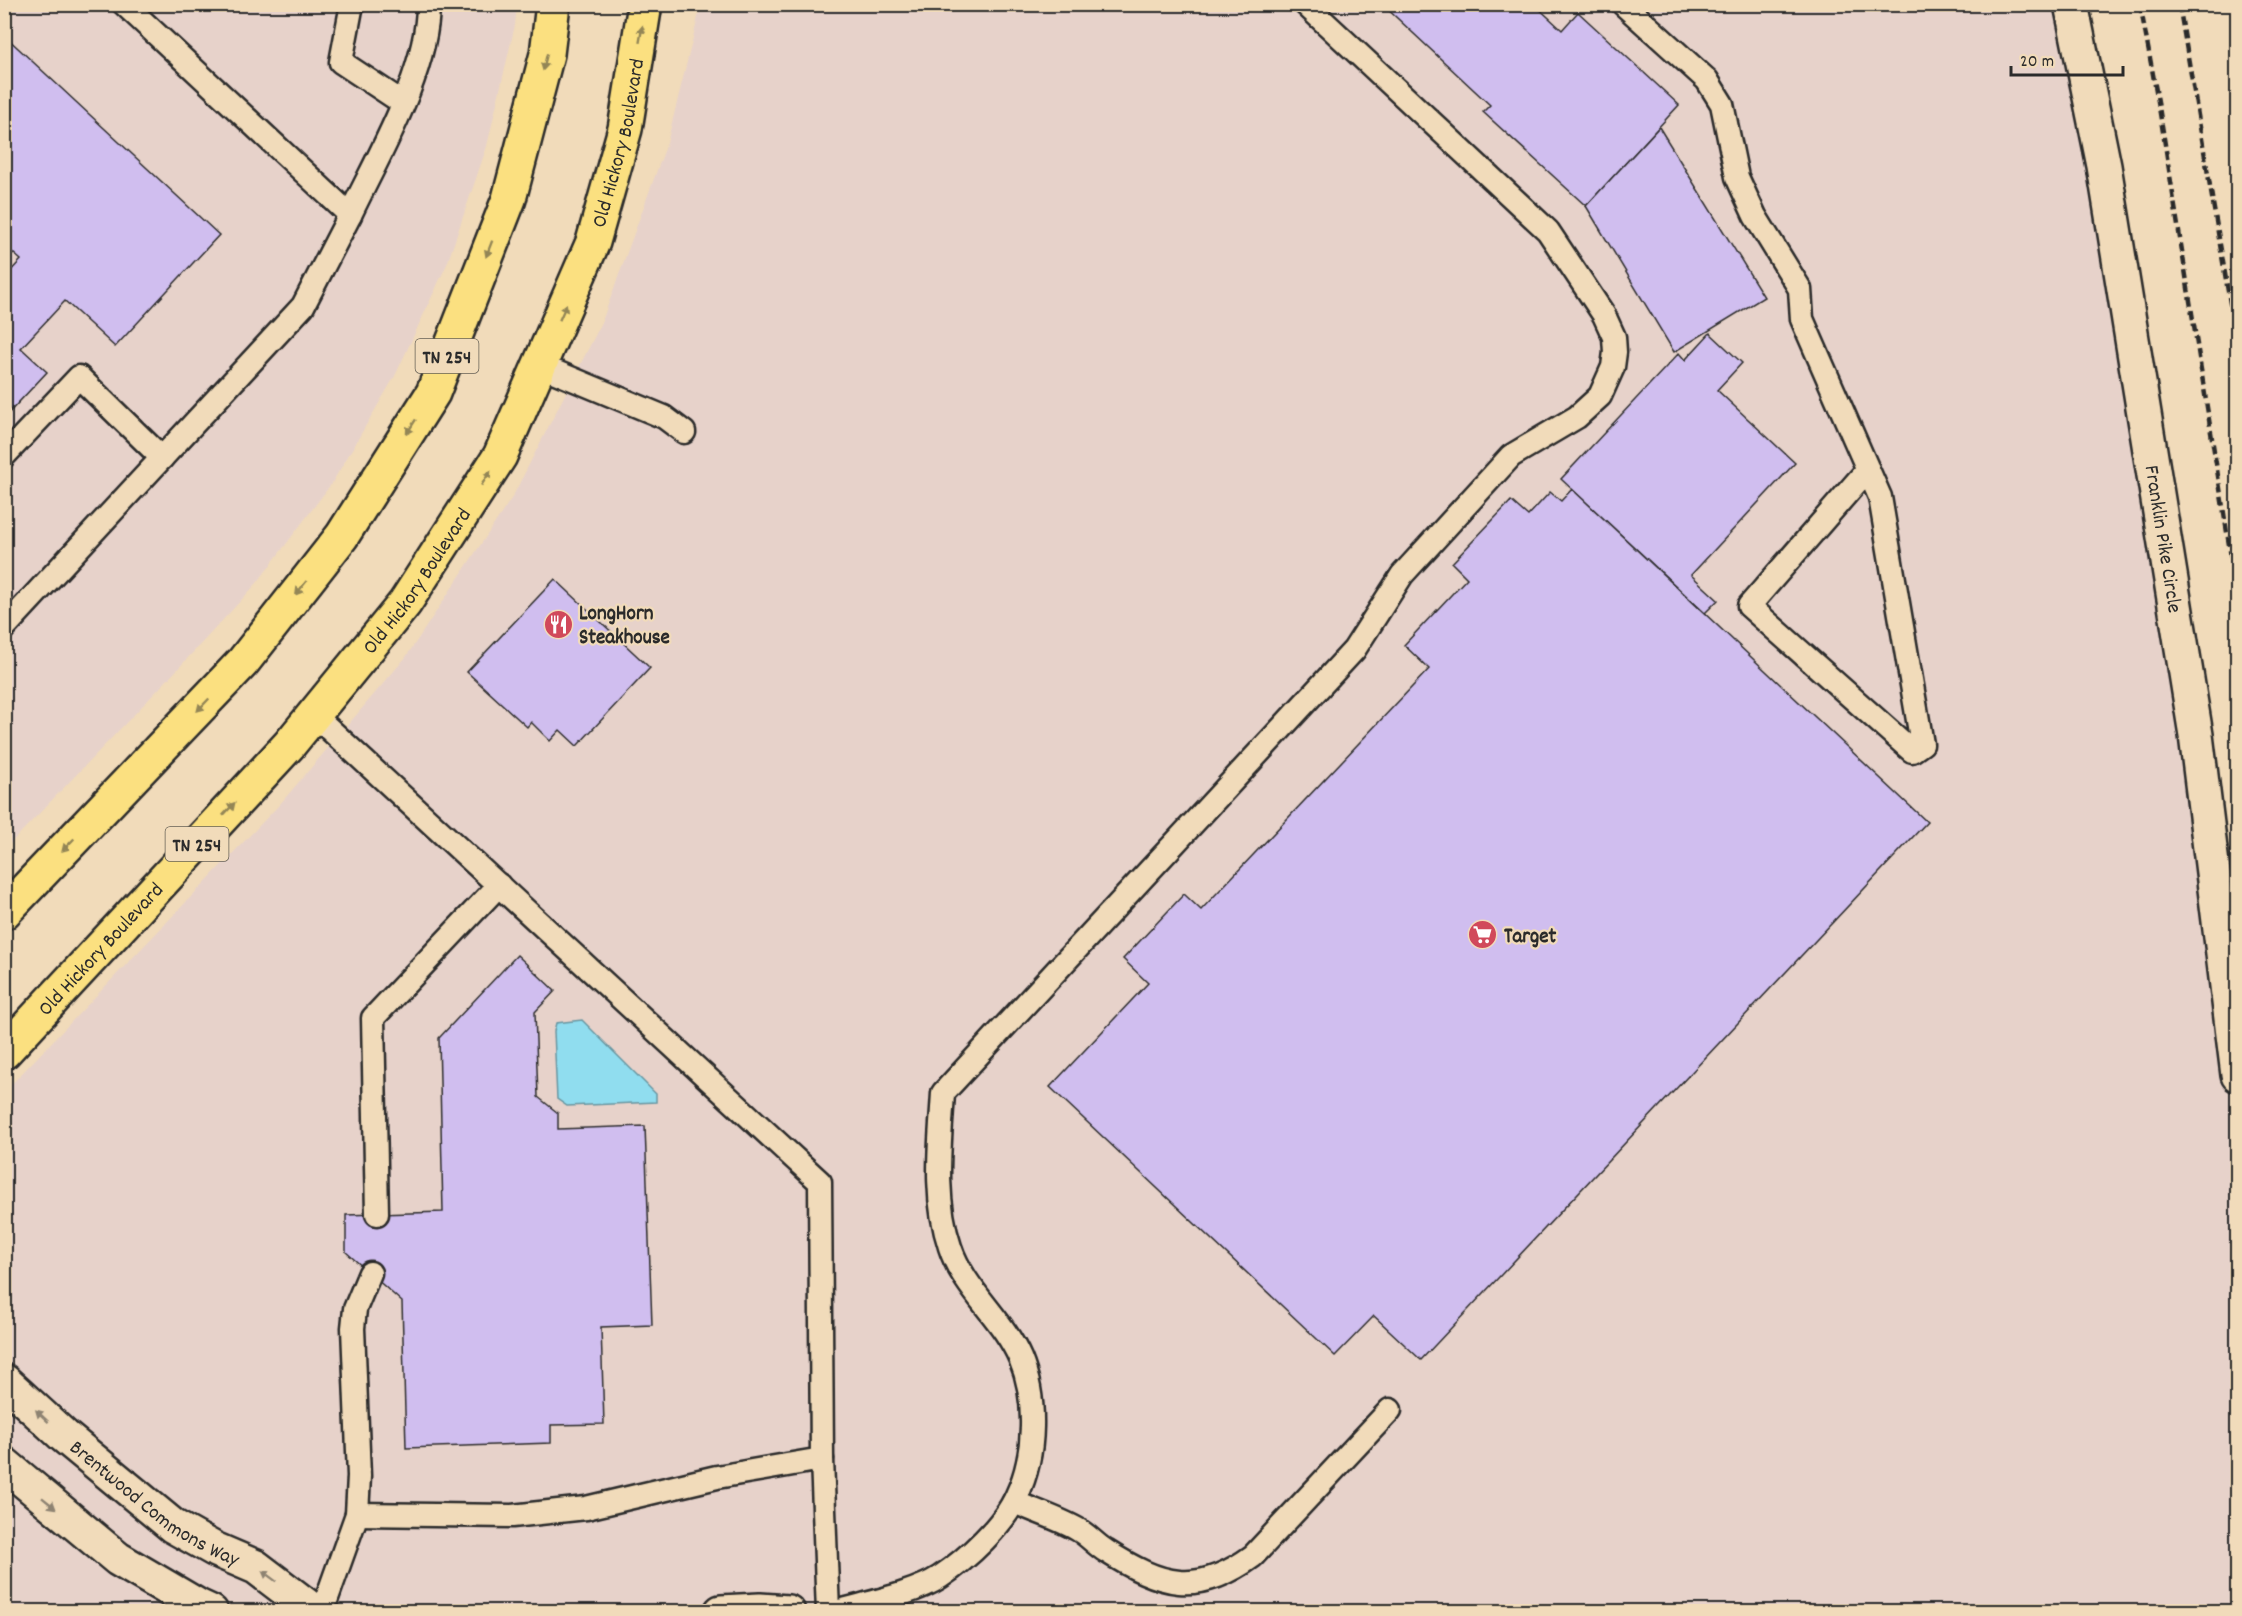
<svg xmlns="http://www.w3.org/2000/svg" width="2242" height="1616" viewBox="0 0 2242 1616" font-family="Dekko,sans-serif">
<rect width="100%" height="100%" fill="#f1dbba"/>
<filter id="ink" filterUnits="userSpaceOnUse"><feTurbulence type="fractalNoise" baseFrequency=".0167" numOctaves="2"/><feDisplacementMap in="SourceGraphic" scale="12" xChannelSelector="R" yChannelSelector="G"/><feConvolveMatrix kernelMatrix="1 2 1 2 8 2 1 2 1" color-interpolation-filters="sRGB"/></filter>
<g filter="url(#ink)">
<g fill="#e7d2ca">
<polygon points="5,5 517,5 515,25 487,146 447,264 395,376 332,483 257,583 173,674 5,849"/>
<polygon points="701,5 2089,5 2237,1084 2237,1611 5,1611 4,1092 280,804 406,657 513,496 601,324 667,143"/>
</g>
<polygon fill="#90ddef" stroke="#6896a1" stroke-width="1.5" points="582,1020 656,1094 656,1102 567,1106 557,1099 554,1031 556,1023"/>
<g fill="#d0beef" stroke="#2b2b2b" stroke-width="1.5">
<polygon points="1382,4 1534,4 1562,30 1578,12 1679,105 1586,206 1483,112 1490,105"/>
<polygon points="4,35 219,235 115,347 65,301 21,348 47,372 4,418 4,278 21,260 4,245"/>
<polygon points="1659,127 1764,297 1674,352 1586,206"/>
<polygon points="1710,333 1742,363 1717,390 1795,463 1691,575 1718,600 1705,613 1561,479 1679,353 1685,360"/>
<polygon points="1572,489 1927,822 1421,1360 1374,1316 1335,1356 1050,1087 1148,983 1123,959 1184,894 1201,910 1429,669 1404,645 1467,578 1452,563 1511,501 1528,516 1550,492 1561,501"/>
<polygon points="555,579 650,668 577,746 560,730 550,741 531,722 527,727 467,672"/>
<polygon points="517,955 555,991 535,1012 538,1097 558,1113 558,1129 645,1126 652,1325 601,1327 604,1424 551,1425 551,1443 406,1448 402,1302 346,1252 346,1215 443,1212 439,1038"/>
</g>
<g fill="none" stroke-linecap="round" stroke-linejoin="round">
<defs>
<g id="service">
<path d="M124 4 350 215C379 154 428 72 428 4"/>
<polyline points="352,4 341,62 403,103"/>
<polyline points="1623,4 1707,80 1722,104 1737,177 1755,216 1800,289 1802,319 1880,497 1922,744 1912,751 1749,606 1868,469"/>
<polyline points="539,365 664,417 684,432"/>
<polyline points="4,456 79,377 162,458"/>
<polyline points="4,628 303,306 350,215"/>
<polyline points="313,714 820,1182 822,1459 828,1612"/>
<polyline points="377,1214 373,1018 499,885"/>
<path d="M1014 1502C1035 1511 1057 1518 1077 1529 1088 1535 1096 1545 1106 1551 1161 1586 1197 1597 1253 1556L1390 1410"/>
<polyline points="357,1514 512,1516 586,1508 717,1477 822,1459"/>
<polyline points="322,1612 357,1514 359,1476 353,1328 355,1309 370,1273"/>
<path d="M836 1612C867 1603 914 1594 940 1577 967 1559 1004 1525 1017 1495 1036 1455 1037 1398 1020 1358 1002 1317 964 1290 950 1247 933 1197 940 1144 943 1093L1354 650 1402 575 1511 456 1577 417 1600 396 1613 367 1615 352 1614 337 1604 315 1548 231 1305 4"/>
</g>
<g id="minor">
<path id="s1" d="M2071 4 2104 166 2196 735 2238 1075"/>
<path id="s2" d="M4 1381 64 1436 173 1526 214 1549 256 1567 315 1612"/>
<polyline points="4,1464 118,1559 198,1606 211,1612"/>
<polyline points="721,1612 760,1610 788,1612"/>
</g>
<g id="primary">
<polyline points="4,912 243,662 342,536 433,393 509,199 547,54 553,4"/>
<path id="s3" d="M4 1052 289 745 405 603 500 456 593 242 625 129 645 4"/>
</g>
</defs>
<use href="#service" stroke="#2b2b2b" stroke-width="27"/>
<use href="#minor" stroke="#2b2b2b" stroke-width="38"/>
<use href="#primary" stroke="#2b2b2b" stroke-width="38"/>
<use href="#service" stroke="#f1dbba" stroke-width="22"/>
<use href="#minor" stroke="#f1dbba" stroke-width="33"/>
<use href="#primary" stroke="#fbe080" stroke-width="33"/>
<g stroke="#2b2b2b" stroke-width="4.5" stroke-dasharray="9 4.5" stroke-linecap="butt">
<polyline points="2140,4 2159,107 2238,601"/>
<polyline points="2179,4 2238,350"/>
</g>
</g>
<defs><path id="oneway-solid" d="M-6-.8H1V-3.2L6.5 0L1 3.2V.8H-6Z" transform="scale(1.5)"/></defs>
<g fill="#938656">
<use href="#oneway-solid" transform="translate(641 34) rotate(-80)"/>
<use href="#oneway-solid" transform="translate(545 62) rotate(104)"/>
<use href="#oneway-solid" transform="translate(489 249) rotate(111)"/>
<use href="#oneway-solid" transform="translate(563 312) rotate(-66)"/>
<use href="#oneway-solid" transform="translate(411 427) rotate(123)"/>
<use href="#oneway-solid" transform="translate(486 478) rotate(-57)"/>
<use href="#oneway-solid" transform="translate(301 588) rotate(128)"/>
<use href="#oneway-solid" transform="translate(203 705) rotate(134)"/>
<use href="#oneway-solid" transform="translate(229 809) rotate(-47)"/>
<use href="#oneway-solid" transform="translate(68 845) rotate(134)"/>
</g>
<g fill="#8e8372">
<use href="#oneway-solid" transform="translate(42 1416) rotate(-137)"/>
<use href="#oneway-solid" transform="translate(49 1503) rotate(39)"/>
<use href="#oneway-solid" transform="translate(269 1576) rotate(-143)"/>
</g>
</g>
<defs>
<symbol id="restaurant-disc" viewBox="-11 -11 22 22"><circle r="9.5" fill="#d1495b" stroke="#f1dbba"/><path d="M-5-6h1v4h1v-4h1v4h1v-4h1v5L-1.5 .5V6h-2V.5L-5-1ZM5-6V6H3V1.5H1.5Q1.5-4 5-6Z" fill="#fff"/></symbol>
<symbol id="supermarket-disc" viewBox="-11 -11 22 22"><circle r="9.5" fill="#d1495b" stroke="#f1dbba"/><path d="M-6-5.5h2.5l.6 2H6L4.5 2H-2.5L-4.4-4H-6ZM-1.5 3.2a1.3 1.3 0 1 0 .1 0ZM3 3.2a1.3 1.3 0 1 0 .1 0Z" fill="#fff"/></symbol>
</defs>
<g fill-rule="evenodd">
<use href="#restaurant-disc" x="542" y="608" width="33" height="33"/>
<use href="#supermarket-disc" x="1466" y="918" width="33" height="33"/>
</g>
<g text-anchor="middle" stroke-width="4.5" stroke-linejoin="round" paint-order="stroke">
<g fill="#f1dbba" stroke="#666056" stroke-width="1.5">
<rect x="415.5" y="339" width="63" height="34" rx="4.5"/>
<rect x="165.5" y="827" width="63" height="34" rx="4.5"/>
</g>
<g font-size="20" font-weight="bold" fill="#2b2b2b">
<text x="447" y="363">TN 254</text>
<text x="197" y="851">TN 254</text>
</g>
<g font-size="21" fill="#2b2b2b" stroke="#f1dbba">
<text dy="7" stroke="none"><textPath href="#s3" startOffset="1113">Old Hickory Boulevard</textPath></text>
<text dy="7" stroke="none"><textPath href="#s1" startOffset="543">Franklin Pike Circle</textPath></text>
<text dy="7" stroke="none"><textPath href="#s3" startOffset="627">Old Hickory Boulevard</textPath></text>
<text dy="7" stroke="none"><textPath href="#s3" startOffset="141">Old Hickory Boulevard</textPath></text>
<text dy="7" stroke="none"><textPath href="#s2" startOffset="195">Brentwood Commons Way</textPath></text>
</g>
<g font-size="21" font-weight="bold" fill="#2b2b2b" stroke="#f1dbba" text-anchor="start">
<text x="579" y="619">LongHorn<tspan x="579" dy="24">Steakhouse</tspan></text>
<text x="1504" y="942">Target</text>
</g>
</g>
<rect width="2242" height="1616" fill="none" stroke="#f1dbba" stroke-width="24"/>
<rect x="12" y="12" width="2218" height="1592" fill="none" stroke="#2b2b2b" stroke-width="2" filter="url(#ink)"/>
<path d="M2011 66v9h112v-9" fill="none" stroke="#2b2b2b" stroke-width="3"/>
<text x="2020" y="66" font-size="18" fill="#2b2b2b" stroke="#f1dbba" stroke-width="4.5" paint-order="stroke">20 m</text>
</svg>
